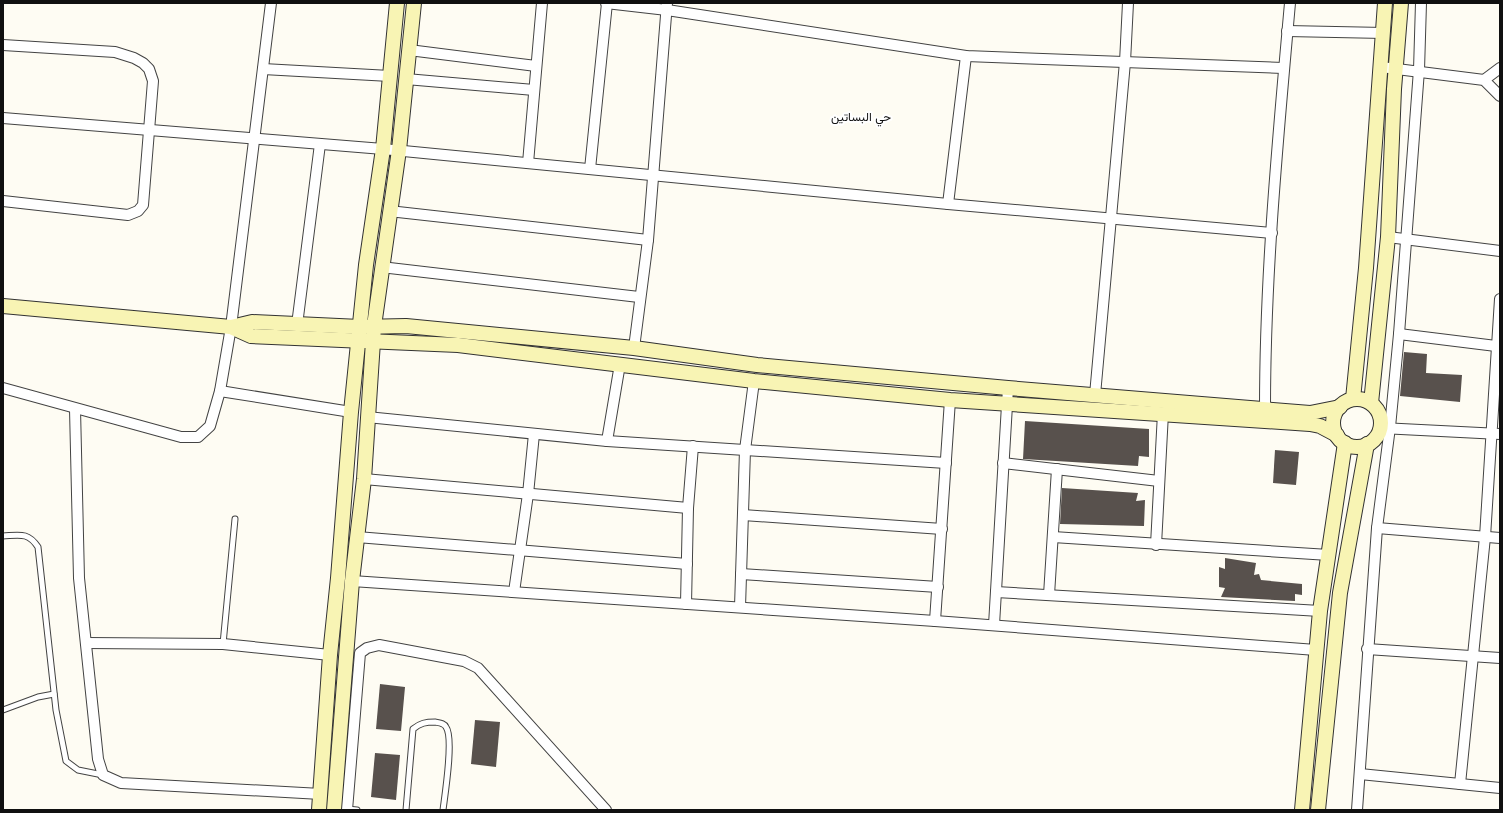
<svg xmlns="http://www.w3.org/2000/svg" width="1503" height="813" viewBox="0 0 1503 813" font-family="'Libre Baskerville',Vazirmatn,serif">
<rect width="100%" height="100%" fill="#fefcf3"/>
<g fill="#58514d">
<polygon points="1404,352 1427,354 1426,373 1462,375 1460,402 1400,396"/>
<polygon points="1025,421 1149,429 1149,457 1139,456 1138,466 1023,459"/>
<polygon points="1275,450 1299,452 1296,485 1273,483"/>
<polygon points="1062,488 1138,493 1136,501 1145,500 1144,526 1060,524"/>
<polygon points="1225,558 1256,563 1254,575 1259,574 1261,580 1302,584 1302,595 1295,594 1295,601 1221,597 1225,588 1219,587 1219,567 1225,569"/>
<polygon points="380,684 405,687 401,731 376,729"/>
<polygon points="475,720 500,722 496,767 471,764"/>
<polygon points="375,753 400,755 396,800 371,797"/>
</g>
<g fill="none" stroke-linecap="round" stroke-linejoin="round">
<defs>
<g id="lane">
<path d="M3 536C20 535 28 532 38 547L56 710 66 761 78 770 103 775"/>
<polyline points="223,644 235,519"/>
<polyline points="3,710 38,697 54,694"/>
<polyline points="347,809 357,810"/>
<path d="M406 810 413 729C420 723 426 722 435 722 440 723 444 723 446 727 454 738 445 794 443 810"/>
</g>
<g id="street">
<polyline points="606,3 667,10 966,56 1283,68"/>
<polyline points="1287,31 1384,33"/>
<polyline points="3,45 115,52 134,58 143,63 149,69 153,81 143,205 138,211 128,215 3,201"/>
<polyline points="409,50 536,66"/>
<polyline points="1381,67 1484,80 1500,96"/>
<polyline points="263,69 390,76"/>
<polyline points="406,79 534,90"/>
<polyline points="1484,80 1500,68"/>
<polyline points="3,118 383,149 948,204 1272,233"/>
<polyline points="528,163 542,3"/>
<polyline points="590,169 607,3"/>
<polyline points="948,204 966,56"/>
<polyline points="389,211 648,240"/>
<polyline points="1388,237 1500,251"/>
<polyline points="381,267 639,297"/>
<polyline points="297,325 320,144"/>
<polyline points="1399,334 1496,346"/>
<polyline points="634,348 648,240 667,3"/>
<polyline points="3,388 181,437 198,437 210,426 220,391 231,327 271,3"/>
<polyline points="220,391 351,412"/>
<polyline points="1095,395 1125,62 1128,3"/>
<path d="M1265 408C1265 273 1278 138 1290 3"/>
<polyline points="75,409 79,578 98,759 103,775 121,783 321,794"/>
<polyline points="367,417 607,441 946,463"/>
<polyline points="1381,428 1500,434"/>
<polyline points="607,441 620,364"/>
<polyline points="1003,463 1159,481"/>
<polyline points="364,479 688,508"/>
<polyline points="743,515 942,529"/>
<polyline points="1377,528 1500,538"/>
<polyline points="357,537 687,564"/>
<polyline points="1053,537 1329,555"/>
<polyline points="1156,545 1163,413"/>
<polyline points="741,574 938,587"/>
<polyline points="352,581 935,621 1316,650"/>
<polyline points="514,592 528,494 534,434"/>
<polyline points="996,592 1320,611"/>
<polyline points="1049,595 1057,469"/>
<polyline points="686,604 688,508 693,446"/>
<polyline points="740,607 745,450 754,381"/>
<polyline points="935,621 950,400"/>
<polyline points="994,625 1008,388"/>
<polyline points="86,643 223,644 330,655"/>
<polyline points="1367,649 1500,658"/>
<polyline points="1360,774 1500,788"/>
<polyline points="1460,784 1485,537 1500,299"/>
<polyline points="347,810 360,653 367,648 379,645 464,661 478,668 606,810"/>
<polyline points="1357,810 1377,528 1390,427 1399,334 1419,70 1421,3"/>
</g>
<g id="secondary">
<polyline points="3,306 231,327 251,336 458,345 754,381 950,400 1310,424 1320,426 1337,435"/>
<polyline points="231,327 252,322 360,327 406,326 634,348 757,365 1008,388 1310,413 1340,407"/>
<polyline points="1353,399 1366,268 1385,3"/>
<circle cx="1357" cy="423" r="24"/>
<polyline points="1371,403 1388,237 1394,89 1401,3"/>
<polyline points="319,810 330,655 338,578 351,412 366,265 383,149 397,3"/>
<polyline points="334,810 352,581 364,479 374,326 399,150 414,3"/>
<polyline points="1302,810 1320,611 1345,443"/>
<polyline points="1318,810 1340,593 1367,444"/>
</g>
</defs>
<use href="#lane" stroke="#434343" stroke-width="7"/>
<use href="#street" stroke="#434343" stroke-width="12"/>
<use href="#secondary" stroke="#323232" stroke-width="16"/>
<use href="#lane" stroke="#fff" stroke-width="5"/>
<use href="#street" stroke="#fff" stroke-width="10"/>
<use href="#secondary" stroke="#f8f4b4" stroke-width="14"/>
</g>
<g text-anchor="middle" stroke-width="4" stroke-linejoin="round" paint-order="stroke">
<g font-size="12" fill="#101010" stroke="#fff">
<text x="861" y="121">حي البساتين</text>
</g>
</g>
<rect width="1503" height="813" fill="none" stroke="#101010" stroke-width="8"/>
</svg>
